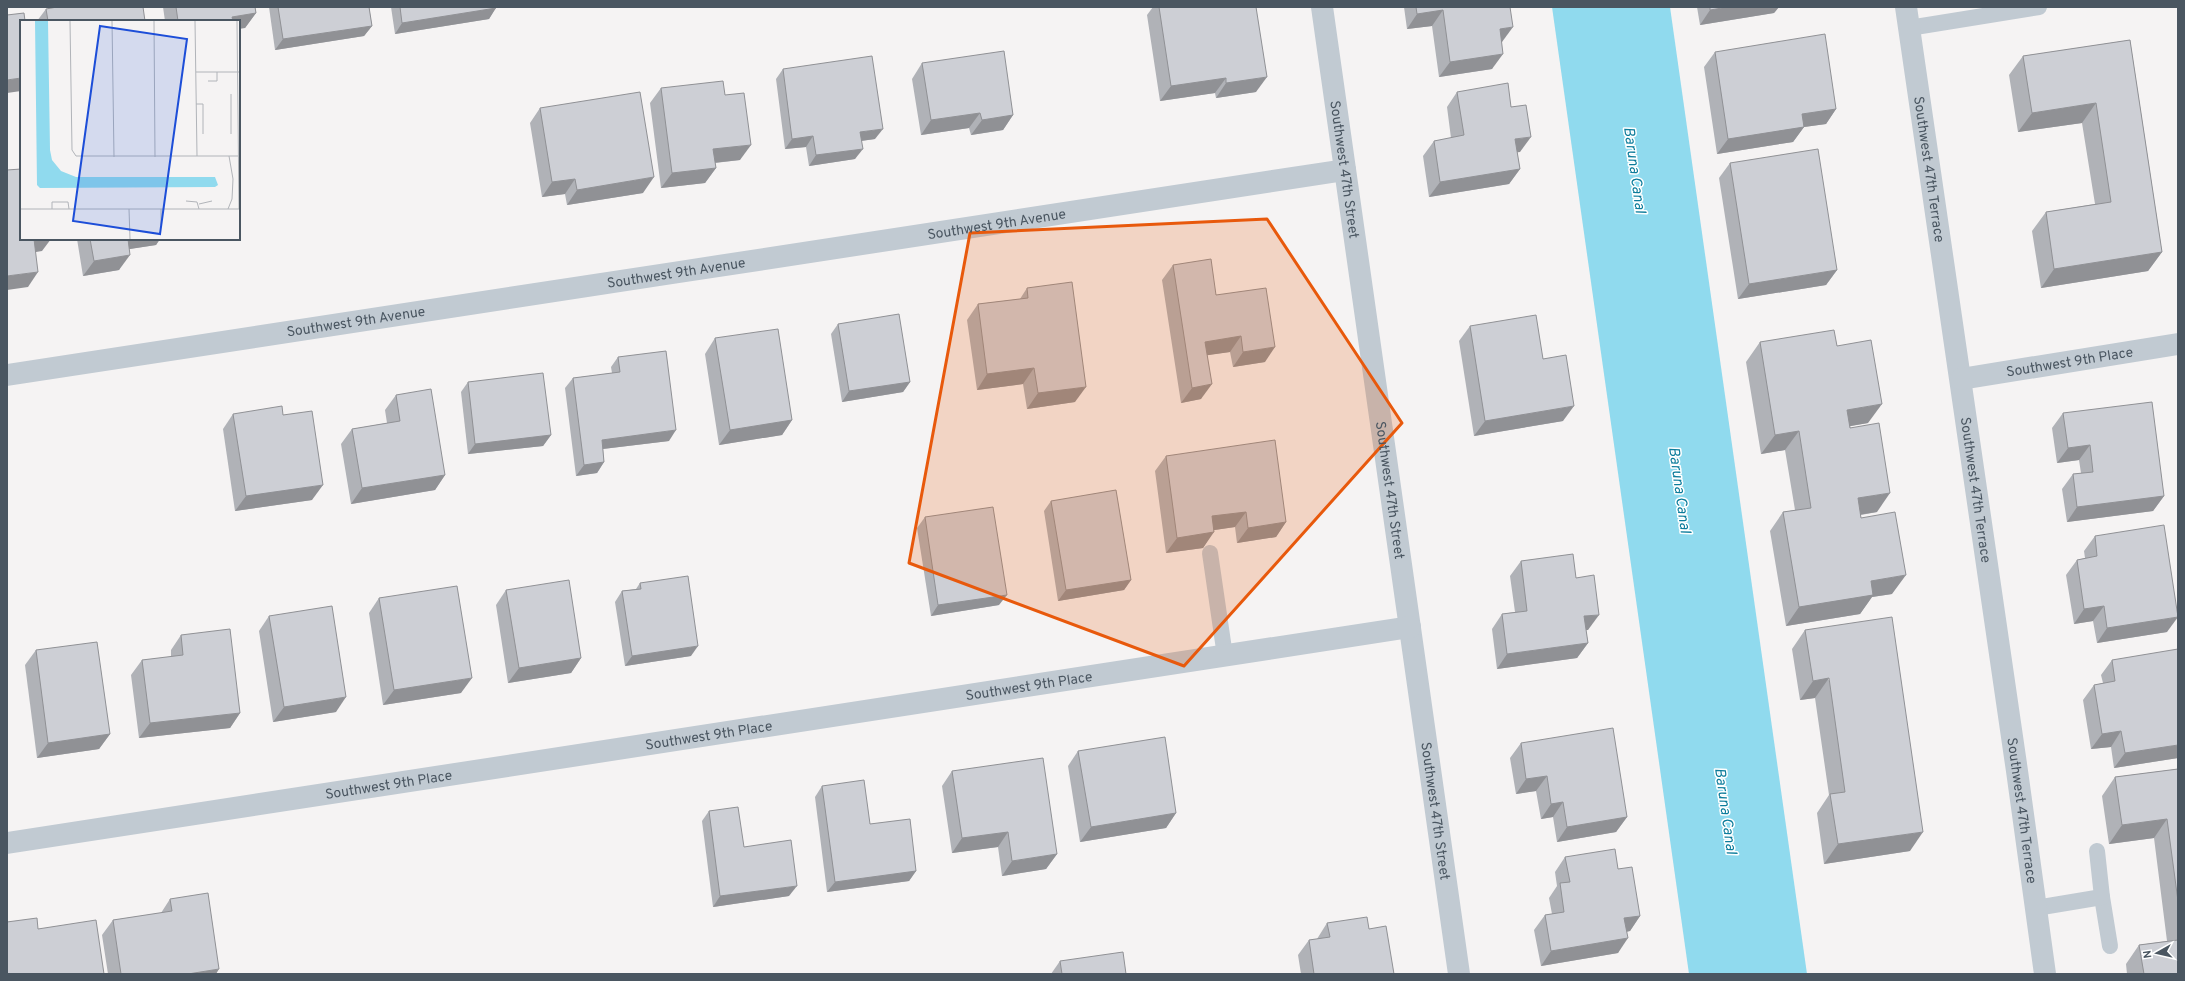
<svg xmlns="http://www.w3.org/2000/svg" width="2185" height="981" viewBox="0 0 2185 981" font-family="Overpass,sans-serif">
<rect width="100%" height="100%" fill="#f5f3f3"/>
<polygon fill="#90daee" points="1552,7 1670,7 1807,974 1689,974"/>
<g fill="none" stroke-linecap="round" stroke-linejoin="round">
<g stroke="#c1cad2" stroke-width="16">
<polyline points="1909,28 2039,7"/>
<polyline points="1210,553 1225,656"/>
<polyline points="2102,897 2110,946"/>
<polyline points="2036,908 2102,897 2097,851"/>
</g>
<g stroke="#c1cad2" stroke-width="22">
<path id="s1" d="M1322 7 1459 974"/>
<path id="s2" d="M1906 7 2017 771 2045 974"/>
<path id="s3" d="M7 375C453 305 899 240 1345 170"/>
<path id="s4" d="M1961 379 2178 344"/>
<path id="s5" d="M7 843 1410 627"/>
</g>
</g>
<g fill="#b0b2b7">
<polygon points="163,7 255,7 256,13 245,28 239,21 165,21"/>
<polygon points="269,7 369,7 372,26 364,36 275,50"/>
<polygon points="391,7 496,7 489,19 395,34"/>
<polygon points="1153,7 1256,7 1256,92 1216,98 1215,93 1160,101 1147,15"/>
<polygon points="1404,7 1510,7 1502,42 1501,42 1492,69 1439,77 1432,26 1407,29"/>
<polygon points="1697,7 1779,7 1774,13 1700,25"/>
<polygon points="46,9 145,21 37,21"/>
<polygon points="2130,40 2162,252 2148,271 2041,288 2032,231 2046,212 2095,204 2082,123 2018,132 2009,75 2023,56"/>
<polygon points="1715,52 1836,109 1826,124 1804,127 1793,142 1717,154 1704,67"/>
<polygon points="922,63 1013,115 1003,130 971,135 969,128 921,135 912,79"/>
<polygon points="783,69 875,139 861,141 855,159 809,166 806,147 785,149 776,79"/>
<polygon points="661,88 725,95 740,160 715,163 716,168 705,183 661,188 650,103"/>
<polygon points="1457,92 1511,107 1520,152 1517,152 1520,169 1509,184 1429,197 1423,156 1434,141 1451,138 1447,107"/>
<polygon points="540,108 643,193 567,205 565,194 542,197 530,123"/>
<polygon points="1730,163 1837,270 1826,285 1738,299 1719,178"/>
<polygon points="77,239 160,239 156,245 129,249 119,270 83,276"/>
<polygon points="1173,265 1216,295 1265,362 1233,367 1230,352 1207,355 1201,399 1181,403 1162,280"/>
<polygon points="1027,288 1075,402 1027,409 1023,384 977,390 967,320 978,304 1020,299"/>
<polygon points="838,324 910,382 903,392 842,402 831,334"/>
<polygon points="1470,326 1543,359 1563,421 1474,436 1459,341"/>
<polygon points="715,338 792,420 782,435 719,445 705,354"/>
<polygon points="1760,342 1837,346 1868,423 1850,426 1877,512 1861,515 1861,518 1892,594 1872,597 1860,614 1786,626 1770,531 1783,512 1795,510 1785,450 1761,454 1746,362"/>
<polygon points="618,357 669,441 603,449 604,462 597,473 576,476 565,388 573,378 612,373 611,367"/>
<polygon points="468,382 551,435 543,446 468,454 461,392"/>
<polygon points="396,395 445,475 435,490 351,504 341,444 352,429 387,423 385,410"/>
<polygon points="2063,413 2164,496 2153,511 2067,522 2062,489 2073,474 2081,473 2079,460 2057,463 2052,428"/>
<polygon points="233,414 283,415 312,500 235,511 223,429"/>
<polygon points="1166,456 1286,522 1276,537 1237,543 1235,527 1214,530 1203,548 1166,553 1155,471"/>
<polygon points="1051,501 1131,580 1124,590 1058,601 1044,511"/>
<polygon points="925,517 999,605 931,616 917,528"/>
<polygon points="2095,536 2167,632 2097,643 2093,621 2074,624 2066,575 2077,560 2085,558 2084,551"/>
<polygon points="1521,561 1588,630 1586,630 1588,643 1577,658 1497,669 1492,629 1502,614 1515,612 1510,576"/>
<polygon points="640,583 691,656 625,666 615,602 622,591 636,589"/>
<polygon points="506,590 581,658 571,673 508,683 496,605"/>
<polygon points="379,598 461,693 383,705 369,613"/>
<polygon points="269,616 336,712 273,722 259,631"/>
<polygon points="1805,630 1910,851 1824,864 1817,813 1829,795 1815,698 1800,700 1792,649"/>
<polygon points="181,635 240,713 230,728 139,738 131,675 142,660 171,657 171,650"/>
<polygon points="36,650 110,734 99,749 37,758 25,665"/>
<polygon points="2112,660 2178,758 2114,768 2111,747 2091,749 2083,700 2094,685 2103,683 2101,675"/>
<polygon points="1521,743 1627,817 1616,832 1557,842 1553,817 1541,819 1536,791 1516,794 1510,758"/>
<polygon points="1078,751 1176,813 1166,828 1080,842 1068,766"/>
<polygon points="2178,769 2178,974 2127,974 2126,964 2139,945 2167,941 2154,838 2109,844 2102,796 2115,777"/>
<polygon points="952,771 1057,854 1046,869 1002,876 998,847 952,853 942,786"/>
<polygon points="822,786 870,824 916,871 909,881 827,892 815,797"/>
<polygon points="709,811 744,847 789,896 713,907 702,821"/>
<polygon points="1565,857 1618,869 1640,916 1630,931 1627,932 1618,953 1541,966 1534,930 1545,915 1552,914 1549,898 1557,886 1555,872"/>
<polygon points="170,899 216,974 108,974 102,935 113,920 161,913"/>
<polygon points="1327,923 1369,929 1394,974 1301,974 1298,955 1309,940 1317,939"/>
<polygon points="1060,961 1126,974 1051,974"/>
</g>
<g fill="#909195">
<polygon points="1728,7 1779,7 1774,13 1700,25 1710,10"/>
<polygon points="496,8 489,19 395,34 402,23"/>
<polygon points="1443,10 1432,26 1407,29 1417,14"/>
<polygon points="256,13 245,28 239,29 239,21 229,21 232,17"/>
<polygon points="372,26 364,36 275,50 283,39"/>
<polygon points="1513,27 1502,42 1489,44 1500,29"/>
<polygon points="1503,54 1492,69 1439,77 1450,62"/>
<polygon points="1267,77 1256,92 1216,98 1226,83"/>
<polygon points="21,78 21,91 7,93 7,80"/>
<polygon points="1226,78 1215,93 1160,101 1171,86"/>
<polygon points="2096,103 2082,123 2018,132 2032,113"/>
<polygon points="1836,109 1826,124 1804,127 1793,142 1717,154 1728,139 1802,114"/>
<polygon points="980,113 969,128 921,135 931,120"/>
<polygon points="1013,115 1003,130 971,135 982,120"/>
<polygon points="883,129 875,139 853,142 860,132"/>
<polygon points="813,136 806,147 785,149 792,139"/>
<polygon points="1531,137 1520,152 1504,154 1515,139"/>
<polygon points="751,145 740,160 703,164 713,149"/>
<polygon points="863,149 855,159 809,166 816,155"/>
<polygon points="716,168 705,183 661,188 672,173"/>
<polygon points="1520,169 1509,184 1429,197 1440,182"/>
<polygon points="654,177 643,193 567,205 577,190"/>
<polygon points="575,179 565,194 542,197 552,182"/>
<polygon points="34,239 51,239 42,251 24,254"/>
<polygon points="125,239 160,239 156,245 117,251"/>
<polygon points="2162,252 2148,271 2041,288 2054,269"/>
<polygon points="130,255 119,270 83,276 94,261"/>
<polygon points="1837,270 1826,285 1738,299 1749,284"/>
<polygon points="38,272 28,287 7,290 7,276"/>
<polygon points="1241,336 1230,352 1195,357 1205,342"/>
<polygon points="1275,347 1265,362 1233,367 1243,352"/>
<polygon points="1034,368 1023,384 977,390 987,374"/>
<polygon points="910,382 903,392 842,402 849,391"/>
<polygon points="1212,384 1201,399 1181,403 1192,388"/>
<polygon points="1086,387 1075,402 1027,409 1038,393"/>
<polygon points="1882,404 1868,423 1834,429 1847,410"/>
<polygon points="1574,406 1563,421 1474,436 1485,421"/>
<polygon points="792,420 782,435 719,445 730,430"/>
<polygon points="676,430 669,441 594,450 602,440"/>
<polygon points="1799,431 1785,450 1761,454 1775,435"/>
<polygon points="551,435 543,446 468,454 475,444"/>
<polygon points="2090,445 2079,460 2057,463 2068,448"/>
<polygon points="604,462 597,473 576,476 584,465"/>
<polygon points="445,475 435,490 351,504 362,488"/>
<polygon points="323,485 312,500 235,511 246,496"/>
<polygon points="1890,493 1877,512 1845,517 1858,498"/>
<polygon points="2164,496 2153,511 2067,522 2077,507"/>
<polygon points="1246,512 1235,527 1201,532 1212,516"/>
<polygon points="1286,522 1276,537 1237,543 1248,528"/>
<polygon points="1214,532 1203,548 1166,553 1177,538"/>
<polygon points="1906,575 1892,594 1872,597 1860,614 1786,626 1799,607 1871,581"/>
<polygon points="1131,580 1124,590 1058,601 1066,590"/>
<polygon points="1007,595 999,605 931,616 938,605"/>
<polygon points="2104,606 2093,621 2074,624 2084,609"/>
<polygon points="1599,615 1588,630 1573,631 1584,616"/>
<polygon points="2178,617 2167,632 2097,643 2107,628"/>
<polygon points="1588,643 1577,658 1497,669 1507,654"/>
<polygon points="698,646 691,656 625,666 632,656"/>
<polygon points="581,658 571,673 508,683 519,668"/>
<polygon points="472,678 461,693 383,705 394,690"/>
<polygon points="1829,678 1815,698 1800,700 1813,681"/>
<polygon points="346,697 336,712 273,722 284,707"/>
<polygon points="240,713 230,728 139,738 150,723"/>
<polygon points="2121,731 2111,747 2091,749 2102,734"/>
<polygon points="110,734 99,749 37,758 48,743"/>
<polygon points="2178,745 2178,758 2114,768 2125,753"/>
<polygon points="1547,776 1536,791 1516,794 1526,779"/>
<polygon points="1563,802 1553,817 1541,819 1551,804"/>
<polygon points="1176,813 1166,828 1080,842 1091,827"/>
<polygon points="1627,817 1616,832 1557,842 1567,827"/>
<polygon points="2167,819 2154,838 2109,844 2122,825"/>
<polygon points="1008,832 998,847 952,853 962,838"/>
<polygon points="1923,832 1910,851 1824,864 1838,844"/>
<polygon points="1057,854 1046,869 1002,876 1012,861"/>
<polygon points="916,871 909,881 827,892 835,882"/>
<polygon points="797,886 789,896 713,907 720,896"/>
<polygon points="1640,916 1630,931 1614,933 1624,918"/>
<polygon points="1628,938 1618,953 1541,966 1551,951"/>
<polygon points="219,969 216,974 188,974"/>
</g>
<g fill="#cdcfd5" stroke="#909195">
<polygon points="57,7 143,7 145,21 48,21 46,9"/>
<polygon points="176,7 255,7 256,13 232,17 233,21 178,21"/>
<polygon points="278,7 369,7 372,26 283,39"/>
<polygon points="400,7 496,7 496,8 402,23"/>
<polygon points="1159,7 1256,7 1267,77 1226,83 1226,78 1171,86"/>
<polygon points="1416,7 1510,7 1513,27 1500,29 1503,54 1450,62 1443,10 1417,14"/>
<polygon points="1710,7 1728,7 1710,10"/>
<polygon points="24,13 25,21 21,21 21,78 7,80 7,15"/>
<polygon points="1825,34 1836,109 1802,114 1804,127 1728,139 1715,52"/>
<polygon points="2130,40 2162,252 2054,269 2046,212 2111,202 2096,103 2032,113 2023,56"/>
<polygon points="1004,51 1013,115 982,120 980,113 931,120 922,63"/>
<polygon points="872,56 883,129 860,132 863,149 816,155 813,136 792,139 783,69"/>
<polygon points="723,81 725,95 744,93 751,145 713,149 716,168 672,173 661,88"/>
<polygon points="1508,83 1511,107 1526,105 1531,137 1515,139 1520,169 1440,182 1434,141 1464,135 1457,92"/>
<polygon points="640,92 654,177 577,190 575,179 552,182 540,108"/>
<polygon points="1818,149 1837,270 1749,284 1730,163"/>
<polygon points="21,169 21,239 34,239 38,272 7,276 7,170"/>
<polygon points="90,239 128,239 130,255 94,261"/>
<polygon points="1211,259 1216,295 1266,288 1275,347 1243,352 1241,336 1205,342 1212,384 1192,388 1173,265"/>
<polygon points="1072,282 1086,387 1038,393 1034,368 987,374 978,304 1028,298 1027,288"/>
<polygon points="899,314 910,382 849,391 838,324"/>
<polygon points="1536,315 1543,359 1566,355 1574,406 1485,421 1470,326"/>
<polygon points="778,329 792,420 730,430 715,338"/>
<polygon points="1834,330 1837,346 1871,340 1882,404 1847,410 1850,428 1879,423 1890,493 1858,498 1861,518 1895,512 1906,575 1871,581 1873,595 1799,607 1783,512 1811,508 1799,431 1775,435 1760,342"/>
<polygon points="666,351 676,430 602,440 604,462 584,465 573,378 620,372 618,357"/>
<polygon points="543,373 551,435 475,444 468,382"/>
<polygon points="431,389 445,475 362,488 352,429 400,421 396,395"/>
<polygon points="2152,402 2164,496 2077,507 2073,474 2093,472 2090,445 2068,448 2063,413"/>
<polygon points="282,406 283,415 312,411 323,485 246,496 233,414"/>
<polygon points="1275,440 1286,522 1248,528 1246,512 1212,516 1214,532 1177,538 1166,456"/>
<polygon points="1116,490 1131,580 1066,590 1051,501"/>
<polygon points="993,507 1007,595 938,605 925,517"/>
<polygon points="2164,525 2178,617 2107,628 2104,606 2084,609 2077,560 2097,556 2095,536"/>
<polygon points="1573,554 1576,578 1594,575 1599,615 1584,616 1588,643 1507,654 1502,614 1527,611 1521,561"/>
<polygon points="688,576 698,646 632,656 622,591 641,589 640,583"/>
<polygon points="569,580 581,658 519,668 506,590"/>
<polygon points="457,586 472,678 394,690 379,598"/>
<polygon points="332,606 346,697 284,707 269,616"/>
<polygon points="1892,617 1923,832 1838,844 1830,794 1845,792 1829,678 1813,681 1805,630"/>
<polygon points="230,629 240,713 150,723 142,660 183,655 181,635"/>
<polygon points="97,642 110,734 48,743 36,650"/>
<polygon points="2178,649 2178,745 2125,753 2121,731 2102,734 2094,685 2115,681 2112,660"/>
<polygon points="1613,728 1627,817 1567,827 1563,802 1551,804 1547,776 1526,779 1521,743"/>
<polygon points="1165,737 1176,813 1091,827 1078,751"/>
<polygon points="1043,758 1057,854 1012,861 1008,832 962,838 952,771"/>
<polygon points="2178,769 2178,901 2167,819 2122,825 2115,777"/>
<polygon points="864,780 870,824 910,819 916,871 835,882 822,786"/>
<polygon points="738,807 744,847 791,840 797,886 720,896 709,811"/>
<polygon points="1615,849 1618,869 1632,867 1640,916 1624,918 1628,938 1551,951 1545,915 1564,912 1560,883 1570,882 1565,857"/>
<polygon points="208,893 219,969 188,974 121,974 113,920 172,911 170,899"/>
<polygon points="1367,917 1369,929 1386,926 1394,974 1314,974 1309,940 1330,937 1327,923"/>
<polygon points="37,918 38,929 96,920 104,974 7,974 7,922"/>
<polygon points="2178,940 2178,974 2144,974 2139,945"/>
<polygon points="1123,952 1126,974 1062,974 1060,961"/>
</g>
<path fill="#e8590c" fill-opacity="0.2" stroke="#e8590c" stroke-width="3" stroke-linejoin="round" d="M1267 219 1402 423 1184 666 909 563 970 233Z"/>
<g text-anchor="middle" stroke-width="3" stroke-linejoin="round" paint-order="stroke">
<g font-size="14" fill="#4a5661" stroke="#fff">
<text dy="5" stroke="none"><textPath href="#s1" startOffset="164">Southwest 47th Street</textPath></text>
<text dy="5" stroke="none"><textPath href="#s2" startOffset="164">Southwest 47th Terrace</textPath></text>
<text dy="5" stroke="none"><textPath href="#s3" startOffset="1001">Southwest 9th Avenue</textPath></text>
<text dy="5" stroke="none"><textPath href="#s3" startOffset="677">Southwest 9th Avenue</textPath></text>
<text dy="5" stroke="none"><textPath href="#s3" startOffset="353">Southwest 9th Avenue</textPath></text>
<text dy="5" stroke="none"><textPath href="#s4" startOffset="110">Southwest 9th Place</textPath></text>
<text dy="5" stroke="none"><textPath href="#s1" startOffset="488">Southwest 47th Street</textPath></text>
<text dy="5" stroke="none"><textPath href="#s2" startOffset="488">Southwest 47th Terrace</textPath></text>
<text dy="5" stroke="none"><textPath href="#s5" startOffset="1034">Southwest 9th Place</textPath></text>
<text dy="5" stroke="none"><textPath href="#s5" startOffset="710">Southwest 9th Place</textPath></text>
<text dy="5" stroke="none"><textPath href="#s5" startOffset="386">Southwest 9th Place</textPath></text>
<text dy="5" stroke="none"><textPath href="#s1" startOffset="812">Southwest 47th Street</textPath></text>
<text dy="5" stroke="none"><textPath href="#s2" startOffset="812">Southwest 47th Terrace</textPath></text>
</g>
<g font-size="15" font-style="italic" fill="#0c7c9b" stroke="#fff">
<text transform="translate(1635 170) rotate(82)" y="5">Baruna Canal</text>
<text transform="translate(1680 490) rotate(82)" y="5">Baruna Canal</text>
<text transform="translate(1726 811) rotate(82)" y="5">Baruna Canal</text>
</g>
</g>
<g transform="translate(20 20)">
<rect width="220" height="220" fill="#f5f3f3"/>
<path d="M15 1H28L30 130 32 140 41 151 56 157H195L198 165 195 167 20 168 17 165Z" fill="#90daee"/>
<path fill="none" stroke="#b1b4b9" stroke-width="1" d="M50 1 52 130 56 136H218M92 1 94 137M134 1 135 137M175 1 177 136M217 1 219 189M176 52H220M188 61H197V52M211 74V114M176 84H183V114M166 181 177 182 179 189M179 184 192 181M0 189H220M32 189V182H48L49 189M109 189 110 219M141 189V205M208 189 212 179 213 159 209 136"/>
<path fill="#1d4ed8" fill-opacity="0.15" stroke="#1d4ed8" stroke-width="2" d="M80 6 167 19 140 214 53 201Z"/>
<rect width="220" height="220" fill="none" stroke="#4a5661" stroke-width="2"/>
</g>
<rect width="2185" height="981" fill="none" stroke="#4a5661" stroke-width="16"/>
<g transform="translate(2157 953) rotate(262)" stroke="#ffffff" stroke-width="3" paint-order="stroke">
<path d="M0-3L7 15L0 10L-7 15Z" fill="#4a5661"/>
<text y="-6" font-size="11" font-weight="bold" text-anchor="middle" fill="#4a5661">N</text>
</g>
</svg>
